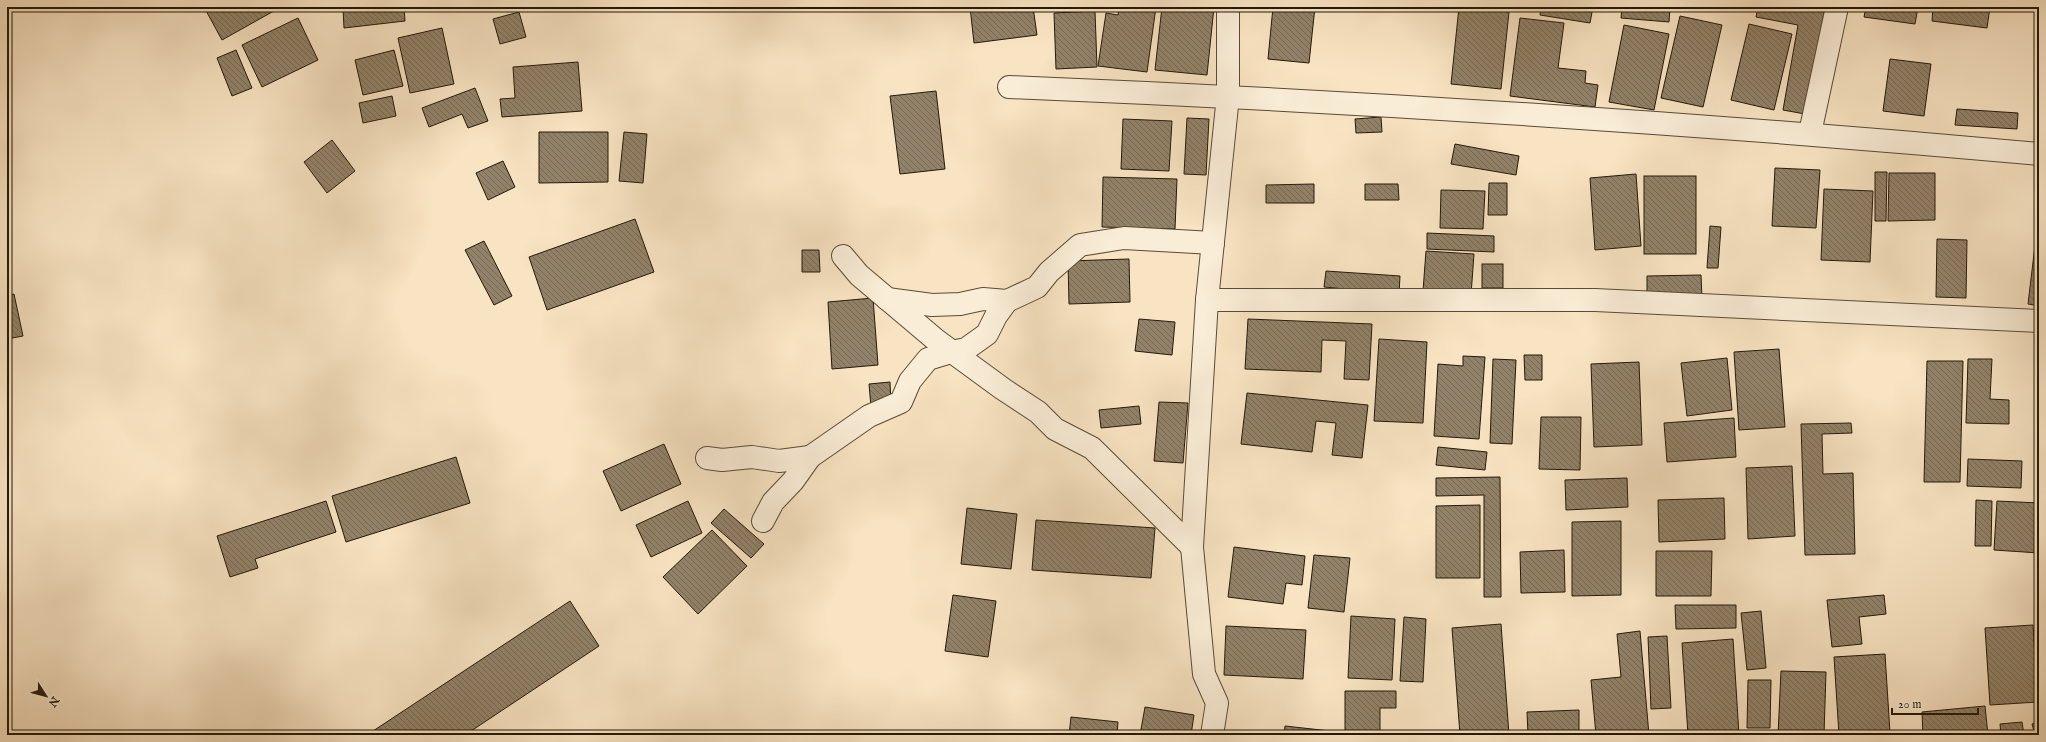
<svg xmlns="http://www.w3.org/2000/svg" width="2046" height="742" viewBox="0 0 2046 742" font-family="'IM FELL English',serif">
<defs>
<pattern id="building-back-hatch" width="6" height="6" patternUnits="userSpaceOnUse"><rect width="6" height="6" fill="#928269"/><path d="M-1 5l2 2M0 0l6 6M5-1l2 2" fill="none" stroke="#776954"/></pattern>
</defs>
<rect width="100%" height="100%" fill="#f8e3c2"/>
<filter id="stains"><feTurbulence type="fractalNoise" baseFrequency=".005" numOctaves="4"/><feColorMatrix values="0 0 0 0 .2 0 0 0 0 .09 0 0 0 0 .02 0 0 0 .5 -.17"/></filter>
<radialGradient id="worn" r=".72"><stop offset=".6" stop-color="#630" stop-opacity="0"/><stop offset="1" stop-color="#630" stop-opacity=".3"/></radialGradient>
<g fill="url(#building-back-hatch)" stroke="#241808">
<polygon points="204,7 281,7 222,40"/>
<polygon points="351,7 404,7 405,21 344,28 343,8"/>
<polygon points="970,7 1033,7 1037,35 974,43"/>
<polygon points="1119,7 1156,7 1147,72 1098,66 1106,13 1118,15"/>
<polygon points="1162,7 1214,7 1207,75 1155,70"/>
<polygon points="1273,7 1315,7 1309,63 1268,59"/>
<polygon points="1459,7 1509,12 1501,89 1451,84"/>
<polygon points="1541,7 1593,7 1590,23 1540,15"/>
<polygon points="1622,7 1670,7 1669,22 1621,18"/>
<polygon points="1758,7 1825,8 1805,114 1783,110 1798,25 1756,17"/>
<polygon points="1866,7 1918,7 1915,24 1864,17"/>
<polygon points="1933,7 1990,7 1987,28 1932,21"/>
<polygon points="1095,11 1097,67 1056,69 1054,13"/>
<polygon points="519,12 526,37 500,44 493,19"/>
<polygon points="1680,16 1722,25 1703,107 1661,98"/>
<polygon points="298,18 318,60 262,87 242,45"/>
<polygon points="1520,18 1564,23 1558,68 1586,71 1585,83 1598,85 1595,107 1510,96"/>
<polygon points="1749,24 1792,34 1774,110 1731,100"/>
<polygon points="1624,25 1669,34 1654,110 1609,102"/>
<polygon points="442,28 454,84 410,93 398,38"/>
<polygon points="236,50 252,88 232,96 217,58"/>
<polygon points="394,50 403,86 363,95 355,60"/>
<polygon points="1890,59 1931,64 1924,116 1883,111"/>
<polygon points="578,62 582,111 502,117 500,99 515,98 513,67"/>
<polygon points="475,88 488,121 468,128 462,114 429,127 422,108"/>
<polygon points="936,91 945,169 900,174 890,96"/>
<polygon points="392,96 396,116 363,123 359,103"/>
<polygon points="1957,109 2018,113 2017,129 1955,125"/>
<polygon points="1381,117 1382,132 1356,133 1355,119"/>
<polygon points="1187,118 1209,119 1206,175 1184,174"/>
<polygon points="1123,119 1172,121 1169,171 1121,169"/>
<polygon points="539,132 608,132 608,182 539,183"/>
<polygon points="624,132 647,134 643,183 619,181"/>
<polygon points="332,140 355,171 327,193 304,162"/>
<polygon points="1455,144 1519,156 1516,175 1451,164"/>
<polygon points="503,161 515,187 488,200 476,173"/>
<polygon points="1775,168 1820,170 1816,228 1772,226"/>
<polygon points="1875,172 1887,172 1886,221 1875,221"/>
<polygon points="1889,173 1935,173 1935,220 1888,221"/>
<polygon points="1636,174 1641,246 1595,250 1590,178"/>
<rect x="1644" y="176" width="52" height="78"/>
<polygon points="1103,177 1177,179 1175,229 1102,227"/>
<polygon points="1489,183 1507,183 1507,215 1488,215"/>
<polygon points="1314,184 1314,203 1266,203 1266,185"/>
<polygon points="1365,184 1398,184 1399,200 1365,200"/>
<polygon points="1824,189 1873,191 1870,262 1821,260"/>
<polygon points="1441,190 1485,191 1483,229 1440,228"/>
<polygon points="635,219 654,272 547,310 529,257"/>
<polygon points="2038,220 2039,220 2039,306 2028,304"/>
<polygon points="1710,226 1721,227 1718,268 1707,268"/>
<polygon points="1427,233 1494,236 1494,252 1427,249"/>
<polygon points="1937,239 1967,240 1966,298 1936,297"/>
<polygon points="484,241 512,296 494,305 465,250"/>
<polygon points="802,250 819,250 820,272 802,272"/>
<polygon points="1426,251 1474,254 1471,295 1423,291"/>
<polygon points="1129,259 1130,302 1069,304 1068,261"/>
<rect x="1482" y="264" width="21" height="24"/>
<polygon points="1326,271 1400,276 1399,294 1324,287"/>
<polygon points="1701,275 1702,298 1647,300 1647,276"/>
<polygon points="14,294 23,336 7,339 7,296"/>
<polygon points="873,298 878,365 832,369 828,302"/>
<polygon points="1139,319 1175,322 1172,355 1135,351"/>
<polygon points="1248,319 1372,324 1369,380 1344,379 1346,341 1322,340 1321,372 1245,369"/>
<polygon points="1379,339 1427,342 1423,423 1374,421"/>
<polygon points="1779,349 1785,427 1739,430 1734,352"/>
<polygon points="1524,355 1542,355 1542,380 1525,380"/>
<polygon points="1463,356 1485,357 1479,439 1434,436 1438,364 1463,366"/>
<polygon points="1727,358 1732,410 1687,416 1681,363"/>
<polygon points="1493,359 1516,360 1512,444 1490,443"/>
<polygon points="1968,359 1992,359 1990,399 2009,400 2009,424 1966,423"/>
<polygon points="1927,361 1963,361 1960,482 1924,482"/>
<polygon points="1639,362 1642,445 1594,447 1591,364"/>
<polygon points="890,382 891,405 871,407 869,384"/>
<polygon points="1247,393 1368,405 1362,458 1332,455 1336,423 1316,421 1312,452 1241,444"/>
<polygon points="1159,402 1188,403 1183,463 1154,461"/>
<polygon points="1139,406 1141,424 1101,428 1099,410"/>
<polygon points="1541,417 1581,417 1580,470 1539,469"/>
<polygon points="1734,418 1736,457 1667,462 1664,423"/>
<polygon points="1851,423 1852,433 1822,434 1823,474 1853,473 1855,554 1805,555 1801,424"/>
<polygon points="664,444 681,484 621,511 603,471"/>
<polygon points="1438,447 1487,452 1485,470 1436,465"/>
<polygon points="456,457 470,503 346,542 332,496"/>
<polygon points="1968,459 2022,461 2021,488 1967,486"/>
<polygon points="1792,466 1795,536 1748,539 1746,468"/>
<polygon points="1500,477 1501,597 1484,597 1484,495 1436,496 1436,478"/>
<polygon points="1627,478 1628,507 1566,510 1565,480"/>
<polygon points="1724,498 1725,539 1659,542 1658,500"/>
<polygon points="1976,500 1992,501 1991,546 1975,546"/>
<polygon points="326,501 336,532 255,559 258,568 230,577 217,536"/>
<polygon points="688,501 702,533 651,557 636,525"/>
<polygon points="1997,501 2039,503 2039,553 1994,550"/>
<polygon points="1480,505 1480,578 1436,578 1436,506"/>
<polygon points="967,508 1017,514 1011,569 961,564"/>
<polygon points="724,509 764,544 751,558 711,523"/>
<polygon points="1036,520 1155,528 1151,578 1032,570"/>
<polygon points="1621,521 1621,595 1572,596 1572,522"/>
<polygon points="712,530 747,566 698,614 663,577"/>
<polygon points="1234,547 1305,556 1302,585 1286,583 1283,604 1228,597"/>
<polygon points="1564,550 1565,592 1521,593 1520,552"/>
<polygon points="1656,551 1712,551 1711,596 1656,596"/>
<polygon points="1314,555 1350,558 1344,612 1308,608"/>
<polygon points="953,595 996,601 988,657 945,651"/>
<polygon points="1884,595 1886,614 1859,617 1862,644 1832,647 1827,600"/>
<polygon points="570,601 599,646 465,735 367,735"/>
<polygon points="1675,605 1736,605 1736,628 1676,629"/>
<polygon points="1761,611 1766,668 1747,670 1741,613"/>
<polygon points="1351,616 1395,619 1392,680 1348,678"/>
<polygon points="1404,617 1426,619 1423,682 1400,681"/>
<polygon points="1501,624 1509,735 1460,735 1452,628"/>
<polygon points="2033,625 2038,702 1990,705 1985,628"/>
<polygon points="1226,626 1306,630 1303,679 1224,675"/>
<polygon points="1640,631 1649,735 1596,735 1591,680 1621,677 1617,634"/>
<polygon points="1667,636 1671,708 1651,709 1648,637"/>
<polygon points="1733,639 1739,735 1688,735 1682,643"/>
<polygon points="1885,654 1890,733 1839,735 1834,657"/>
<polygon points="1781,671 1826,672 1824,735 1778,735"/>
<polygon points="1748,680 1771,680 1770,728 1747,728"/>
<polygon points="1345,691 1396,691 1396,708 1380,708 1380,734 1394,735 1345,735"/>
<polygon points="1985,706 1988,735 1923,735 1922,712"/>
<polygon points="1145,707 1194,715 1191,735 1140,735"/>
<polygon points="1579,710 1579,735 1528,735 1527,712"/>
<polygon points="1071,717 1118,722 1117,735 1069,735"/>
<polygon points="2022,722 2024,735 2001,735 2000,724"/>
<polygon points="2039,722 2039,735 2035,735 2032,724"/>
<polygon points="1285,726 1330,731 1329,735 1284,735"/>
</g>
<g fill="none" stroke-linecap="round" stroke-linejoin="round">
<defs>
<g id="street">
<path d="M1009 87C1353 101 1696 123 2039 154"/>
<polyline points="1810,133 1837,7"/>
<polyline points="843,256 859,275 936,340 1003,389 1038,412 1055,429 1092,448 1192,547"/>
<polyline points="887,299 932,305 960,304 983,299 1007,301"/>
<polyline points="1207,300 1595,300 2039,321"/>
<polyline points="707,458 722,460 752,457 779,461 810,457"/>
<polyline points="763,521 773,502 793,481 810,457 869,416 901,402 910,381 928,359 951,352 966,349 987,334 996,316 1007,301 1037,287 1049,272 1080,245 1124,238 1213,243"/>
<polyline points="1212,735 1217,703 1204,674 1192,547 1207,300 1228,96 1228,7"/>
</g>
</defs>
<use href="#street" stroke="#594b36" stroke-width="24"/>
<use href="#street" stroke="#faedd7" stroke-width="22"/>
</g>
<rect width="2046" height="742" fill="none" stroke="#f8e3c2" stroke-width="24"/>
<rect x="8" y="8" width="2030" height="726" fill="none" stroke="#241808" stroke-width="2"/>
<rect x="12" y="12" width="2022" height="718" fill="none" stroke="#241808"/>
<g transform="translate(46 696) rotate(126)" stroke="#faedd7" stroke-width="3" paint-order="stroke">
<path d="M0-3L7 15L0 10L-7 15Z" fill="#241808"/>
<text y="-6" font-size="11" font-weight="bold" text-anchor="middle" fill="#241808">N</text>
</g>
<path d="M1892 708v6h86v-6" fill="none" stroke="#241808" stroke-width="2"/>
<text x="1898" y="708" font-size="12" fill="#241808" stroke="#faedd7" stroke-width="3" paint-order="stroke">20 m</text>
<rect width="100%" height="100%" filter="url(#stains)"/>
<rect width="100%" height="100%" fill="url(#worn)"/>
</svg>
